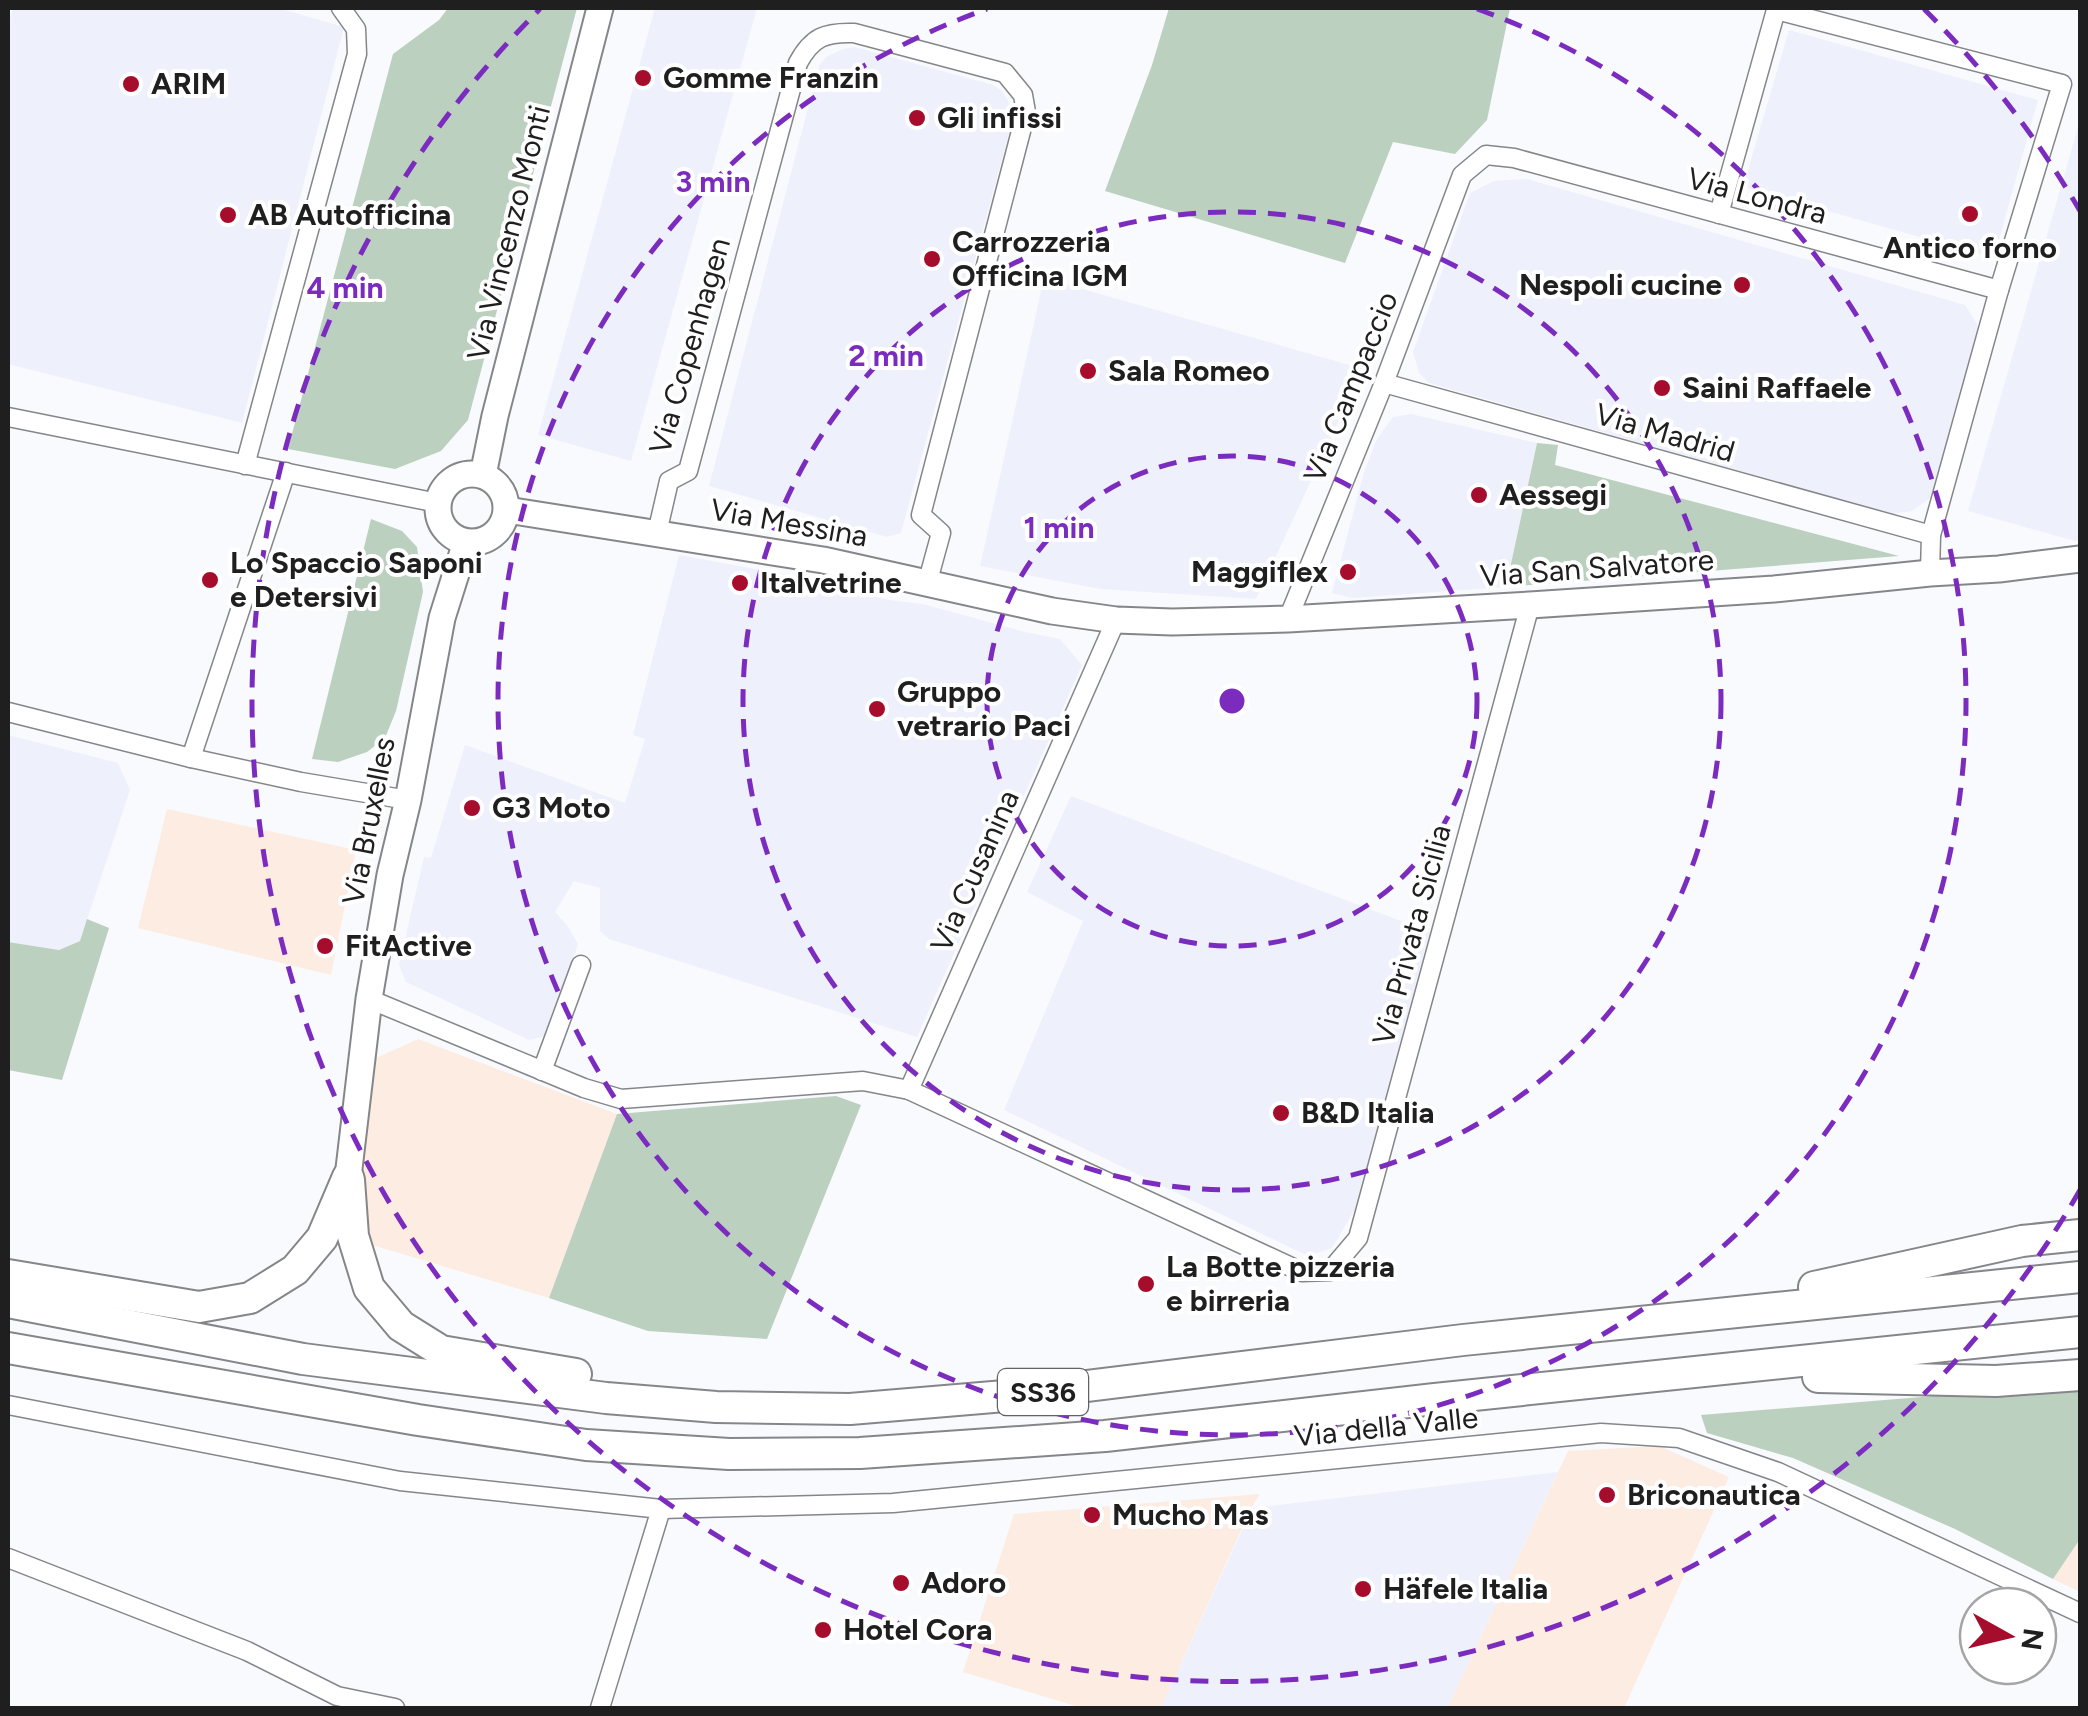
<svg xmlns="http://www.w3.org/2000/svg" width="2088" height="1716" viewBox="0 0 2088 1716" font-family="Figtree,sans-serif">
<rect width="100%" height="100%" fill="#f9fafd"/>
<g fill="#fdece1">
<polygon points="167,809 356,850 331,975 138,928"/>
<polygon points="418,1039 617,1114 549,1298 362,1242 355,1219 374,1059"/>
<polygon points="1659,1446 1729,1477 1624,1708 1447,1708 1568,1451"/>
<polygon points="1260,1494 1251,1508 1161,1708 1082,1708 963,1672 1014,1514"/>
<polygon points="2080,1539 2080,1592 2053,1579"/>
</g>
<g fill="#eef1fc">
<polygon points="13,8 278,8 344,27 242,423 8,364 8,26"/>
<polygon points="655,8 757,8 631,461 538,435"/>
<polygon points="1789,30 2038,100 1994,258 1743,187"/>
<polygon points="855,47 993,85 1002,91 1010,104 1013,119 901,533 887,537 709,486 819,66 826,57 843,49"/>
<polygon points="2080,120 2080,540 2075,541 1968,511"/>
<polygon points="1527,179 1965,305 1977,324 1980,336 1930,498 1912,511 1892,514 1429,383 1419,373 1413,352 1470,193 1494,181"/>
<polygon points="1044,278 1363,369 1256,599 1100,589 980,566"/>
<polygon points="1411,414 1537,443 1506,587 1352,598 1332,593 1364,472 1377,439 1393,417"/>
<polygon points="679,555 810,579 889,600 923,604 1025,632 1060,639 1082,665 917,1037 609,939 600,931 600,888 574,881 555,912 567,925 578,944 551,1028 542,1037 529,1040 406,982 399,965 424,857 431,858 465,745 625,803 645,739 633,735"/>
<polygon points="8,735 118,763 130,790 80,941 59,950 8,942"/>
<polygon points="1071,796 1430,932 1355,1209 1332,1248 1308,1256 1004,1110 1083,921 1027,892"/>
<polygon points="1558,1472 1447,1708 1161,1708 1252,1508"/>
</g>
<g fill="#bcd0bf">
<polygon points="448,8 577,8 468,420 441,451 395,469 288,449 393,54 439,20"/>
<polygon points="1169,8 1510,8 1487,120 1455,154 1393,142 1345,263 1105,191 1152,65"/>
<polygon points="1537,443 1558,445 1555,465 1899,556 1506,587"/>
<polygon points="371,519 402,531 417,547 423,592 396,711 385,738 367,752 338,762 312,759"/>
<polygon points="87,919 109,928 62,1080 8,1070 8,942 59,950 80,941"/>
<polygon points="836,1096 861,1105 767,1339 648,1331 549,1298 617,1114"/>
<polygon points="2080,1384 2080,1539 2053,1579 1955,1529 1793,1458 1707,1433 1701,1415"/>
</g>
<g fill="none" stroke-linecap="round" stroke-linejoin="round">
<defs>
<g id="street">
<polyline points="1719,214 1776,10 2062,84 1999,290"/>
<polyline points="1384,383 1931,535"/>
<polyline points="8,417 438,503"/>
<polyline points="245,465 357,54 356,29 341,8"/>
<path d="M657 533 669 481 688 471 798 63C812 37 825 32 854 33L1005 73 1023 95 1026 112 921 515 941 533 927 584"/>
<polyline points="1288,619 1384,383 1462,175 1486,155 1514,158 1999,290 1931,535 1930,573"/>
<polyline points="8,712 191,758 301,782 408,800"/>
<polyline points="191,758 286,472"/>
<polyline points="369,999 584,1088 621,1099 863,1081 909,1090 1302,1272 1330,1271 1358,1238 1530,605"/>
<polyline points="542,1071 581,965"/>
<polyline points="909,1090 1116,620"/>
<polyline points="8,1405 400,1481 661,1509 600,1708"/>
<polyline points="661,1509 893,1503 1601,1433 1679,1438 1778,1472 2080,1613"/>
<polyline points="8,1558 247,1651 337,1696 395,1708"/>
</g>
<g id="secondary">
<circle cx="472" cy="508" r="34"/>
<polyline points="483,475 495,416 600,8"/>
<polyline points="507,510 823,560 1052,611 1116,620 1172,622 1288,619 1530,605 1774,589 1930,573 1999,569 2080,559"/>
<polyline points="348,1177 369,999 390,875 408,800 442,618 466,542"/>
</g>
<g id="highway">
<polyline points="349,1180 353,1236 369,1288 401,1326 441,1351 576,1374"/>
<polyline points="8,1275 199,1307 250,1298 295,1270 322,1238 348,1177"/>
<polyline points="1814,1287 2022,1241 2080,1235"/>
<polyline points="8,1302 303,1359 606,1398 716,1407 850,1409 1005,1396 1463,1340 2080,1277"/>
<polyline points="8,1348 418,1420 586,1445 729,1454 860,1453 1105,1436 1435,1399 2080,1332"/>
<polyline points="1818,1377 1996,1381 2080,1375"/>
</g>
</defs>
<use href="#street" stroke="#858689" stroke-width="21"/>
<use href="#secondary" stroke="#858689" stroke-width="29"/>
<use href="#highway" stroke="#858689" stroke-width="34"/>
<use href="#street" stroke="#fff" stroke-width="18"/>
<use href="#secondary" stroke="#fff" stroke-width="25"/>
<use href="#highway" stroke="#fff" stroke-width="30"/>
</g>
<g fill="none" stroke="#7b2cbf" stroke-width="5" stroke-dasharray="18 12">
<circle cx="1232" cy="701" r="245"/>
<circle cx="1232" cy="701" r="489"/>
<path d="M1477 9A734 734 0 1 1 987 9"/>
<path d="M2080 1190A979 979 0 1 1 540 9M1924 9A979 979 0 0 1 2080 211"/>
</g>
<g fill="#a60c2b" stroke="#fff" stroke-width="4">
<circle cx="643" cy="78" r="10"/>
<circle cx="131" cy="84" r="10"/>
<circle cx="917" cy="118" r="10"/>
<circle cx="1970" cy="214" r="10"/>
<circle cx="228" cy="215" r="10"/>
<circle cx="932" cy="259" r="10"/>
<circle cx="1742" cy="285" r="10"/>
<circle cx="1088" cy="371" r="10"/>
<circle cx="1662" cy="388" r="10"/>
<circle cx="1479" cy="495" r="10"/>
<circle cx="1348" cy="572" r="10"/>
<circle cx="210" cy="580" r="10"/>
<circle cx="740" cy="583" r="10"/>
<circle cx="877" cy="709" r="10"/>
<circle cx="472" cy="808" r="10"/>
<circle cx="325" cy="946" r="10"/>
<circle cx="1281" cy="1113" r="10"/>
<circle cx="1146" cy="1284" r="10"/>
<circle cx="1607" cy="1495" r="10"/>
<circle cx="1092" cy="1515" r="10"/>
<circle cx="901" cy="1583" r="10"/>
<circle cx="1363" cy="1589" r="10"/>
<circle cx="823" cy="1630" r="10"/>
</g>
<g text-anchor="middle" stroke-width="8" stroke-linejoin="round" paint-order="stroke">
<rect fill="#fff" stroke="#626263" stroke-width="2.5" x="998" y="1369" width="90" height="46" rx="8"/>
<g font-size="28" font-weight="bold" fill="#1f1f20">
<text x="1043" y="1402">SS36</text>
</g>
<g font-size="30" font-weight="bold" fill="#1f1f20" stroke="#fff" text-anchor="start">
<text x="663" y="88">Gomme Franzin</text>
<text x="151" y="94">ARIM</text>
<text x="937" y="128">Gli infissi</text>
<text x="248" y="225">AB Autofficina</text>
<text x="952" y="252">Carrozzeria<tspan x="952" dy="34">Officina IGM</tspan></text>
<text x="1970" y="258" text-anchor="middle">Antico forno</text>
<text x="1722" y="295" text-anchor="end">Nespoli cucine</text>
<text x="1108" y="381">Sala Romeo</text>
<text x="1682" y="398">Saini Raffaele</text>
<text x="1499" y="505">Aessegi</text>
<text x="230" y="573">Lo Spaccio Saponi<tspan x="230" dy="34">e Detersivi</tspan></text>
<text x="1328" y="582" text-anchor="end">Maggiflex</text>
<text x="760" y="593">Italvetrine</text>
<text x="897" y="702">Gruppo<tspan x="897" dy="34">vetrario Paci</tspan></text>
<text x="492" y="818">G3 Moto</text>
<text x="345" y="956">FitActive</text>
<text x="1301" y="1123">B&amp;D Italia</text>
<text x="1166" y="1277">La Botte pizzeria<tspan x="1166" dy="34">e birreria</tspan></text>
<text x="1627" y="1505">Briconautica</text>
<text x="1112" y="1525">Mucho Mas</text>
<text x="921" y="1593">Adoro</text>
<text x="1383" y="1599">Häfele Italia</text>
<text x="843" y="1640">Hotel Cora</text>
</g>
<g font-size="30" fill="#1f1f20" stroke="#fff">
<text transform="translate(1757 196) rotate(15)" y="10">Via Londra</text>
<text transform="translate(509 233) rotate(-76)" y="10">Via Vincenzo Monti</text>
<text transform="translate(690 346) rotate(-74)" y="10">Via Copenhagen</text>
<text transform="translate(1351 387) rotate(-68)" y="10">Via Campaccio</text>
<text transform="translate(1665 433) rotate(16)" y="10">Via Madrid</text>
<text transform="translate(789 523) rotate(10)" y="10">Via Messina</text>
<text transform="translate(1597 568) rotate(-4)" y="10">Via San Salvatore</text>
<text transform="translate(369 821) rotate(-79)" y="10">Via Bruxelles</text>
<text transform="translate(975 871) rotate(-66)" y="10">Via Cusanina</text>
<text transform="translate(1412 935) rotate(-75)" y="10">Via Privata Sicilia</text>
<text transform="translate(1386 1427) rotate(-6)" y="10">Via della Valle</text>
</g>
</g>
<circle cx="1232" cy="701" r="15" fill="#7b2cbf" stroke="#fff" stroke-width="5"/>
<g font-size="30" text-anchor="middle" font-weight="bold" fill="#7b2cbf" stroke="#fff" stroke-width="8" stroke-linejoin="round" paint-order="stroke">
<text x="713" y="192">3 min</text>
<text x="345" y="298">4 min</text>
<text x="886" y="366">2 min</text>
<text x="1059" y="538">1 min</text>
</g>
<rect width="2088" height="1716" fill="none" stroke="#1f1f20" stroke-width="20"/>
<g transform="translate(2008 1636) rotate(98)"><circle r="48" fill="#ffffff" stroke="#a5a5a6" stroke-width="2.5"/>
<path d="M0-8L18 38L0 25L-18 38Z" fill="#a60c2b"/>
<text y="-15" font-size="28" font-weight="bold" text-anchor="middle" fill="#1f1f20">N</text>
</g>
</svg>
